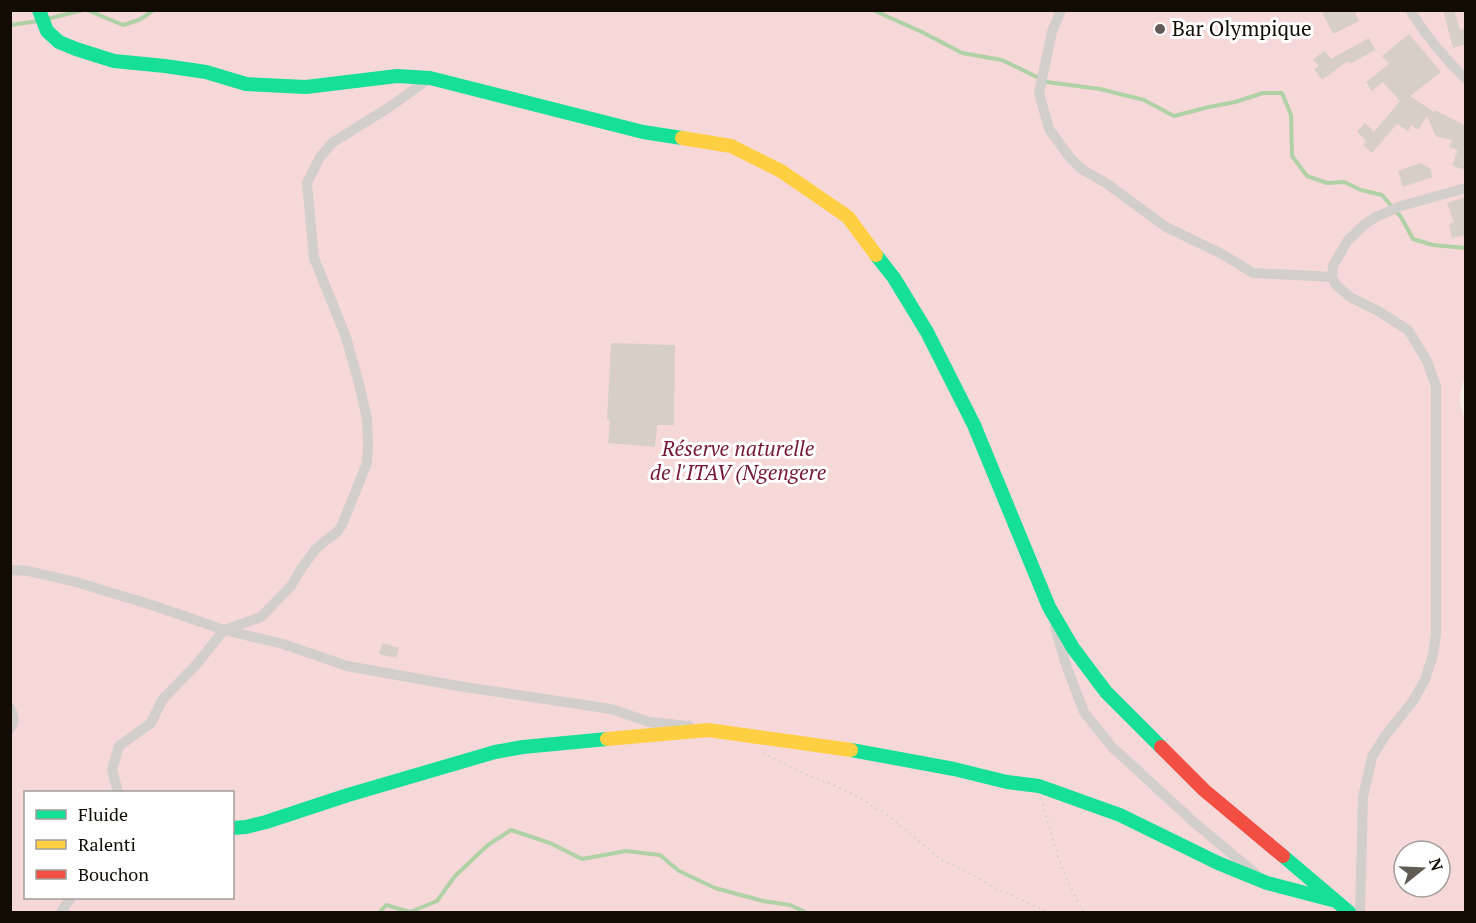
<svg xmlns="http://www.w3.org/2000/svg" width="1476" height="923" viewBox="0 0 1476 923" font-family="'PT Serif',serif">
<rect width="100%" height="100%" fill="#f5ede4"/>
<path fill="#f7d8d9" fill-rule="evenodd" d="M10 11H1465L1466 377C1457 391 1459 407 1466 421L1465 912H11ZM26 792H232V898H26ZM1404 851H1440V887H1404Z"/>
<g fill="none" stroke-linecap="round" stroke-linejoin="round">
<g stroke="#b0d0a6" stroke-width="4">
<polyline points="87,10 123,25 139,20 154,10"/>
<polyline points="873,10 924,33 962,53 1002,60 1047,82 1100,89 1144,100 1174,116 1209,107 1235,102 1263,93 1282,93 1291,115 1292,156 1307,176 1327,183 1344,182 1361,190 1382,195 1401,217 1413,239 1433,245 1466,248"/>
<polyline points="47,19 83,10"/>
<polyline points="10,25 39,21"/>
<polyline points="380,912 386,905 410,912 437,901 455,876 488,845 511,830 550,843 582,859 626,851 660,855 679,871 715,888 763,901 790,905 805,912"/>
</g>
</g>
<g fill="#d7cec8">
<polygon points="1321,10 1354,10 1359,21 1333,34"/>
<polygon points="1443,10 1454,10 1460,30 1464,29 1466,35 1466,44 1453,48"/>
<polygon points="1409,34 1441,72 1410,96 1434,112 1435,110 1466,126 1466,163 1463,170 1452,165 1458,150 1449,147 1452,140 1438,137 1435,135 1427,116 1418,130 1411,125 1408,131 1397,124 1372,153 1363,145 1366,141 1357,131 1365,123 1374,132 1400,101 1383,82 1372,91 1366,82 1389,64 1382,56"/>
<polygon points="1369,38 1375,50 1350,64 1348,61 1322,80 1314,69 1319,66 1313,59 1325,51 1331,59"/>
<polygon points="1420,163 1430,168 1433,177 1403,187 1398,171"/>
<polygon points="1466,197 1466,235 1452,238 1449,224 1454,222 1447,203"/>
<polygon points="611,343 675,345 674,425 657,425 655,447 608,443 610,421 607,420"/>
<polygon points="382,643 399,648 396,658 379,654"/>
</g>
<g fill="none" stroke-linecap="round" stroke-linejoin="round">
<g stroke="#d0cecb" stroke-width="2" stroke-dasharray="1.5 4.5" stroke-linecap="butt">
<polyline points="763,753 800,772 840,788 861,799 885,813 943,861 956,866 997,889 1048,912"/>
<path d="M1043 804C1053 842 1063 879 1084 912"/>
</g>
<g stroke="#d1cecc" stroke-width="10">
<polyline points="1061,10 1052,32 1039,93 1049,129 1071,159 1083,170 1106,183 1166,227 1222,254 1253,273 1332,277"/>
<path d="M1410 10C1426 36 1444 58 1466 79"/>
<polyline points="10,570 28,571 76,582 155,606 224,630 283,644 347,666 458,686 611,709 649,722 689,726"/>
<polyline points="1055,627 1067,668 1084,712 1112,747 1196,824 1256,874"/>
<path d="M10 708C14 716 15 722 10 729"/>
<polyline points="118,792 112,770 119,746 151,723 162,700 196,665 224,630 261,617 291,586 301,569 315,550 325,541 336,533 342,525 367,463 368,443 367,419 359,384 346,337 314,258 307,183 320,157 332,143 391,106 430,78"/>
<polyline points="61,912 71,898"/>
<polyline points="1360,912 1363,797 1372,757 1385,736 1413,701 1425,680 1433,655 1436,634 1436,386 1427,361 1408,330 1378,311 1350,297 1336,285 1332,277 1333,266 1348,240 1365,224 1376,217 1401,206 1466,188"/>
</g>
<g stroke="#16e098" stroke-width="14">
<polyline points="39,10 47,31 59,42 76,49 114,61 165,66 206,72 246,84 306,87 397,76 430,78 643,132 682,138"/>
<polyline points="876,255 894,278 927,332 974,425 1049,607 1073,648 1106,692 1161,747"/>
<polyline points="851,750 954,769 1007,782 1039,786 1120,815 1218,863 1267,883 1332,900"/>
<polyline points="232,828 246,827 266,822 348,795 495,752 523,747 607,739"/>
<polyline points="1283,856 1349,912"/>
</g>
<g stroke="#ffcf43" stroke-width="14">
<polyline points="682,138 731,146 781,171 848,217 876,255"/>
<polyline points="607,739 708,730 851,750"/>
</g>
<polyline stroke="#f24e42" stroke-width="14" points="1161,747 1204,790 1283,856"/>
</g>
<circle fill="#615b53" stroke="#fefefe" stroke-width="2" cx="1160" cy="29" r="6"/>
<g text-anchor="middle" stroke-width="6" stroke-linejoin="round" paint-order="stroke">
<g font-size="21" fill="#120c05" stroke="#fefefe" text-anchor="start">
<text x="1172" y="36">Bar Olympique</text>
</g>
<g font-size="21" font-style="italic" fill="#741a38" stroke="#fefefe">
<text x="738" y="456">Réserve naturelle<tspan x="738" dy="24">de l'ITAV (Ngengere</tspan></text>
</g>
</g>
<rect width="1476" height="923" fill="none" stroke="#120c05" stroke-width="24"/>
<rect x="24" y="791" width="210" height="108" fill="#fefefe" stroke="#a09d9a" stroke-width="1.5"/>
<rect x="36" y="810" width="30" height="9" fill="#16e098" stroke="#a09d9a" stroke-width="1.5"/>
<text x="78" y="821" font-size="18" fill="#120c05">Fluide</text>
<rect x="36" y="840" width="30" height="9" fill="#ffcf43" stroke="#a09d9a" stroke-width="1.5"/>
<text x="78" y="851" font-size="18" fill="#120c05">Ralenti</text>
<rect x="36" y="870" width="30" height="9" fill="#f24e42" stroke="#a09d9a" stroke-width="1.5"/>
<text x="78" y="881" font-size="18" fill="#120c05">Bouchon</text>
<g transform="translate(1422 869) rotate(72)"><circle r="28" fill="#fefefe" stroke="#a09d9a" stroke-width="1.5"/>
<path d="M0-4.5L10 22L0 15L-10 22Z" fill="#615b53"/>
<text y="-9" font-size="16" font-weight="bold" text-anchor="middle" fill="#120c05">N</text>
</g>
</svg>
